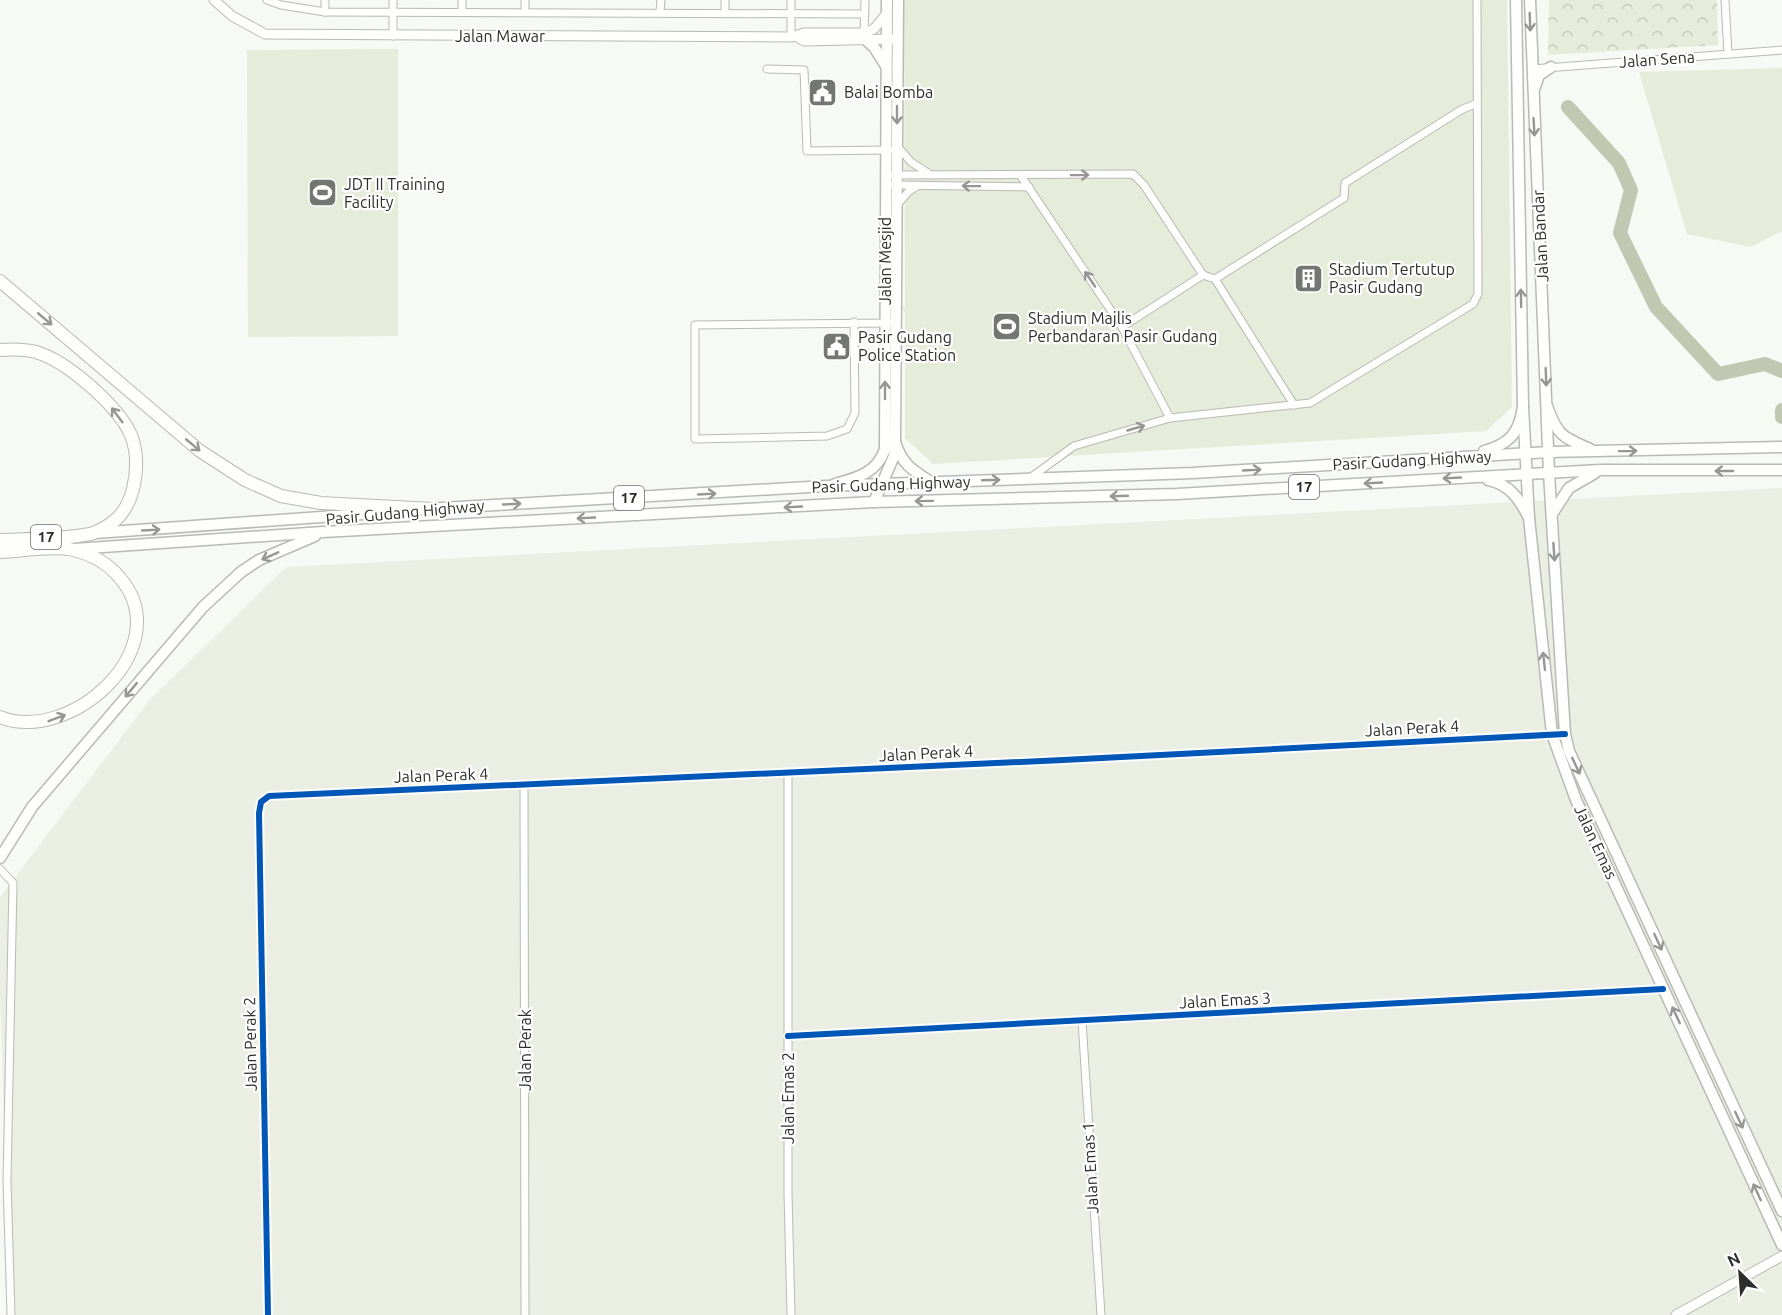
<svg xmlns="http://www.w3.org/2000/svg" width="1782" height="1315" viewBox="0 0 1782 1315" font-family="Ubuntu,sans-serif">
<defs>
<pattern id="forest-crowns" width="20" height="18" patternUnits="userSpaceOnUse" patternTransform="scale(1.5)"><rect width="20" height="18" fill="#e5ecda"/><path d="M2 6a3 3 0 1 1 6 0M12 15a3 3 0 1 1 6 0" fill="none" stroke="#c5cbbb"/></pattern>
</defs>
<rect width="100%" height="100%" fill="#f7f9f4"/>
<polygon fill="#ebefe3" points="1782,488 1782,1315 10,1315 0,992 0,897 148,702 286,567"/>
<g fill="#e5ecda">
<polygon points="904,0 1507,0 1512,407 1486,431 933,464 905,438 905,313 902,308 905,307"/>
<polygon points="398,49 398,336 248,337 247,50"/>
<polygon points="1782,68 1782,231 1751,247 1687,234 1639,72"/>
</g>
<polygon fill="url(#forest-crowns)" points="1549,0 1717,0 1718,45 1548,55"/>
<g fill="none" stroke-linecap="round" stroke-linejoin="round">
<g stroke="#c0c8b2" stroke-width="14">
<polyline points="1568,107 1619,163 1631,190 1620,233 1656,307 1718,374 1765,364 1782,371"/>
<polyline points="1782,410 1782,417"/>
</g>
<defs>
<g id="minor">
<polyline points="267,0 281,5 325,12 865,14"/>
<polyline points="462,0 462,11"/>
<polyline points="791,0 791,37"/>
<polyline points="1725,0 1728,54"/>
<polyline points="525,10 525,0"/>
<polyline points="660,11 661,0"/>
<polyline points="325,12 325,0"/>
<polyline points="725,13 725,0"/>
<polyline points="864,33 865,0"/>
<polyline points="393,36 393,0"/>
<polyline points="767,69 804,70 807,151 889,150"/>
<polyline points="1532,69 1782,50"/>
<polyline points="897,146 911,162 931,175"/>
<polyline points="894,175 1133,174 1144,185 1203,275"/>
<polyline points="1021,176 1122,327 1170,418"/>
<polyline points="894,185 1029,187"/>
<polyline points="897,205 908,192 917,186"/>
<polyline points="1215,279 1294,405"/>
<polyline points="854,322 855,413 847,429 827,436 695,439 695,325 888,323"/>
<polyline points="1122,327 1203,275 1215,279 1344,198 1345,183 1461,110 1477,103"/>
<polyline points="1030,478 1074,446 1170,418 1310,403 1473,304 1478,294 1477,0"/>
<polyline points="788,773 788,1193 791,1315"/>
<polyline points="524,785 525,1315"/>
<polyline points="0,869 13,883 7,1181 11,1315"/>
<polyline points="1082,1021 1101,1315"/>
<polyline points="788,1036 1663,989"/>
<polyline points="268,1315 259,813 261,802 269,796 1063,760 1565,734"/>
</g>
<g id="tertiary">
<polyline points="214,0 232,16 265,34 791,37 804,33 864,33 874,29 887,13"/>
<polyline points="797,37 804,41 892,39"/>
<polyline points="1676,1315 1782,1256"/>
</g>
<g id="secondary">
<polyline points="1516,0 1523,407 1529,518 1552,734 1576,800 1782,1245"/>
<polyline points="1530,0 1549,473 1565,734 1569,751 1782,1211"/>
<polyline points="866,40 874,47 886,66"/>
<polyline points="1535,87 1539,75 1551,67"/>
<path d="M835 484C857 478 877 473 885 449L887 0"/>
<polyline points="874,502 894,456 895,442 898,0"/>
</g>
<g id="primary">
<path d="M1547 406C1557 435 1562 437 1590 449"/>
<path d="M895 442C902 464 912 470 931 482"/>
<path d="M1484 451C1509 444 1519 434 1523 407"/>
<path d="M1488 480C1510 484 1520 500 1529 518"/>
<polyline points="425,509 826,486 1193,473 1549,452 1782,447"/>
<polyline points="1552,514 1569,488 1595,473"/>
<polyline points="95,533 406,511"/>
<polyline points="74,549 323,532 874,502 1177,494 1600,470 1782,470"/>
<polyline points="0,858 32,807 203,607 241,572 259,560 315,536"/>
</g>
<g id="trunk">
<polyline points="0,281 200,451 245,480 281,496 321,503 433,509"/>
<path d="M0 350C13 349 24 349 36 352 67 361 118 406 131 435 138 453 137 472 133 489 127 512 116 523 96 532 81 539 20 539 0 540"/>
<path d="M0 552C22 551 48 546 69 549 89 553 107 562 120 578 179 647 71 745 0 717"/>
</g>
</defs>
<use href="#minor" stroke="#b8bab5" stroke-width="9"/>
<use href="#tertiary" stroke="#b8bab5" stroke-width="11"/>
<use href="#secondary" stroke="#b8bab5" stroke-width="13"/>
<use href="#primary" stroke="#b8bab5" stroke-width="13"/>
<use href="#trunk" stroke="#b8bab5" stroke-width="14"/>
<use href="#minor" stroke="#fefefd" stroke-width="7"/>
<use href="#tertiary" stroke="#fefefd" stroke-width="9"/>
<use href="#secondary" stroke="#fefefd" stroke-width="10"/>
<use href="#primary" stroke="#fefefd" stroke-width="10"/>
<use href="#trunk" stroke="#fefefd" stroke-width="12"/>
<defs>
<g id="cycleway">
<polyline points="788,1036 1663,989"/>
<polyline points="268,1315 259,813 261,802 269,796 1063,760 1565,734"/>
</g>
</defs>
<use href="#cycleway" stroke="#fff" stroke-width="10"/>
<use href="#cycleway" stroke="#0057b8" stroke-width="6"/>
</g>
<defs><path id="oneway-shaft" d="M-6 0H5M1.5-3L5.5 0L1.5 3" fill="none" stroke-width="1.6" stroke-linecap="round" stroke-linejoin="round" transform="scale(1.5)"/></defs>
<g stroke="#969694">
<use href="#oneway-shaft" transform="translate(1530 22) rotate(88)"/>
<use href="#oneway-shaft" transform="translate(897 115) rotate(90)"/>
<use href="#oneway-shaft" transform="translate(1534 127) rotate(87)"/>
<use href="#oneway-shaft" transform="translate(1080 175) rotate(-1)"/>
<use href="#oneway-shaft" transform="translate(971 186) rotate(-179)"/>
<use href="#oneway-shaft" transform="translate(1090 279) rotate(-124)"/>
<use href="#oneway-shaft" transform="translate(1521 298) rotate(-91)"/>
<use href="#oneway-shaft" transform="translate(45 319) rotate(40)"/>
<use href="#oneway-shaft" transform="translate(1546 377) rotate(88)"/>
<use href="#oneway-shaft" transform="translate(885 390) rotate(-90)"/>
<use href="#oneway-shaft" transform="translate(117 415) rotate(-127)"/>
<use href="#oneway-shaft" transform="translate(1136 428) rotate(-16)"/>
<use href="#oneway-shaft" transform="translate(193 445) rotate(40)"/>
<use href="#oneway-shaft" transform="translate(1628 451) rotate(-1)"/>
<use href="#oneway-shaft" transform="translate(1252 470) rotate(-3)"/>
<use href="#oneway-shaft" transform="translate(1724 471) rotate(180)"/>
<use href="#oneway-shaft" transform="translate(1452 478) rotate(177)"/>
<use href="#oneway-shaft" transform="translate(991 480) rotate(-2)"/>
<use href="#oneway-shaft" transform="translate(1373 483) rotate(177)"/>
<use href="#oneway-shaft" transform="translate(707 494) rotate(-3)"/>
<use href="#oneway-shaft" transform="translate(1119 496) rotate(178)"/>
<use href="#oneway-shaft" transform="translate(924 501) rotate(179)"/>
<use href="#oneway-shaft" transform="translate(512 504) rotate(-3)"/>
<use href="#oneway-shaft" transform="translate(793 507) rotate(177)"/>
<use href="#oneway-shaft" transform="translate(586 518) rotate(177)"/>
<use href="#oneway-shaft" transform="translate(151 530) rotate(-3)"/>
<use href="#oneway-shaft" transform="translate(1554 552) rotate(86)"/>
<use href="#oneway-shaft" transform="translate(270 556) rotate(156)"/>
<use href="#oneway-shaft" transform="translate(1544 661) rotate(-96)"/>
<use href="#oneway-shaft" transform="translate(131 690) rotate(130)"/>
<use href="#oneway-shaft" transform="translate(57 718) rotate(-21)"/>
<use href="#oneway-shaft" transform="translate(1576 766) rotate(65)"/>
<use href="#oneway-shaft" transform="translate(1658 942) rotate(65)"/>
<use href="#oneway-shaft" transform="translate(1676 1015) rotate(-115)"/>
<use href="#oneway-shaft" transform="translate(1739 1120) rotate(65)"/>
<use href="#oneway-shaft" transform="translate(1757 1192) rotate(-115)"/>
</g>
<defs>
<symbol id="civic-square" viewBox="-11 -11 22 22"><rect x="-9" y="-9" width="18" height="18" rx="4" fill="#747671" stroke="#fff"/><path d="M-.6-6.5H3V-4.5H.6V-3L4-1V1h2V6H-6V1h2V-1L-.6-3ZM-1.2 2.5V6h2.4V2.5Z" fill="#fff"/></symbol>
<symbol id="stadium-square" viewBox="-11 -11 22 22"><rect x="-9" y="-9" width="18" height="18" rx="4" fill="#747671" stroke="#fff"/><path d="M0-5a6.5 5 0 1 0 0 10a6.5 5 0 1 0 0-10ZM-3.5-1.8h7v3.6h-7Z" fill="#fff"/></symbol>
<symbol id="building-square" viewBox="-11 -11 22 22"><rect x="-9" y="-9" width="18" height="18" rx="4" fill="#747671" stroke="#fff"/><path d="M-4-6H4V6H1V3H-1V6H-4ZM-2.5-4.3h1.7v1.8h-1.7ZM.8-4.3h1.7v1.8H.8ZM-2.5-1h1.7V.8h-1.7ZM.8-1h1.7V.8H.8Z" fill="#fff"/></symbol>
</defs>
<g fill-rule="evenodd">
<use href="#civic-square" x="806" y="76" width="33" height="33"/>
<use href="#stadium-square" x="306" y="176" width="33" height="33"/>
<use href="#building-square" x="1292" y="262" width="33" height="33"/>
<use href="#stadium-square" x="990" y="310" width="33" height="33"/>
<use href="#civic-square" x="820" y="330" width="33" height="33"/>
</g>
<g text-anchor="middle" stroke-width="4.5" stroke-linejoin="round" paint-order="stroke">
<g fill="#fff" stroke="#6c6d6b" stroke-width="1.5">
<rect x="1289" y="475" width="30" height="24" rx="4.5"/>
<rect x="614" y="486" width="30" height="24" rx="4.5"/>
<rect x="31" y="525" width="30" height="24" rx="4.5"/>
</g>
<g font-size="15" font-weight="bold" fill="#2d2f2b">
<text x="1304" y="492">17</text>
<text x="629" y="503">17</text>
<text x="46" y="542">17</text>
</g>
<g font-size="16" fill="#2d2f2b" stroke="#fff">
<text x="500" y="42">Jalan Mawar</text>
<text transform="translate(1657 59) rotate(-4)" y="6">Jalan Sena</text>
<text transform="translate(1540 236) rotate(-93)" y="6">Jalan Bandar</text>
<text transform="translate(885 261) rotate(-90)" y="6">Jalan Mesjid</text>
<text transform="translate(1412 460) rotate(-3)" y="6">Pasir Gudang Highway</text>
<text transform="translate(891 484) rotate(-2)" y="6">Pasir Gudang Highway</text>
<text transform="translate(405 512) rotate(-5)" y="6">Pasir Gudang Highway</text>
<text transform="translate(1412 728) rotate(-3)" y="6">Jalan Perak 4</text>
<text transform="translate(926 753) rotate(-3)" y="6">Jalan Perak 4</text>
<text transform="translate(441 775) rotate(-2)" y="6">Jalan Perak 4</text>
<text transform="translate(1596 842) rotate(65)" y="6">Jalan Emas</text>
<text transform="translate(1225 1000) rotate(-3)" y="6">Jalan Emas 3</text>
<text transform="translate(250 1044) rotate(-91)" y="6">Jalan Perak 2</text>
<text transform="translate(525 1050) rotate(-90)" y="6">Jalan Perak</text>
<text transform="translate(788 1098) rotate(-90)" y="6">Jalan Emas 2</text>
<text transform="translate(1090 1168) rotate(-93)" y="6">Jalan Emas 1</text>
</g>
<g font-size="16" fill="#2d2f2b" stroke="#fff" text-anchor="start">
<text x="844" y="98">Balai Bomba</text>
<text x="344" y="190">JDT II Training<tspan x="344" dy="18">Facility</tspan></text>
<text x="1329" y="275">Stadium Tertutup<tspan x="1329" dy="18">Pasir Gudang</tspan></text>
<text x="1028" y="324">Stadium Majlis<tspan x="1028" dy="18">Perbandaran Pasir Gudang</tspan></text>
<text x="858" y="343">Pasir Gudang<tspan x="858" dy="18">Police Station</tspan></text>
</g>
</g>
<g transform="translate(1740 1273) rotate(335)" stroke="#ffffff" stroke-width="4.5" paint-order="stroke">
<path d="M0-4.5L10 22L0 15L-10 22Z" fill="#2d2f2b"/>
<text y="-9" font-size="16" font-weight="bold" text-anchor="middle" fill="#2d2f2b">N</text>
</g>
</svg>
